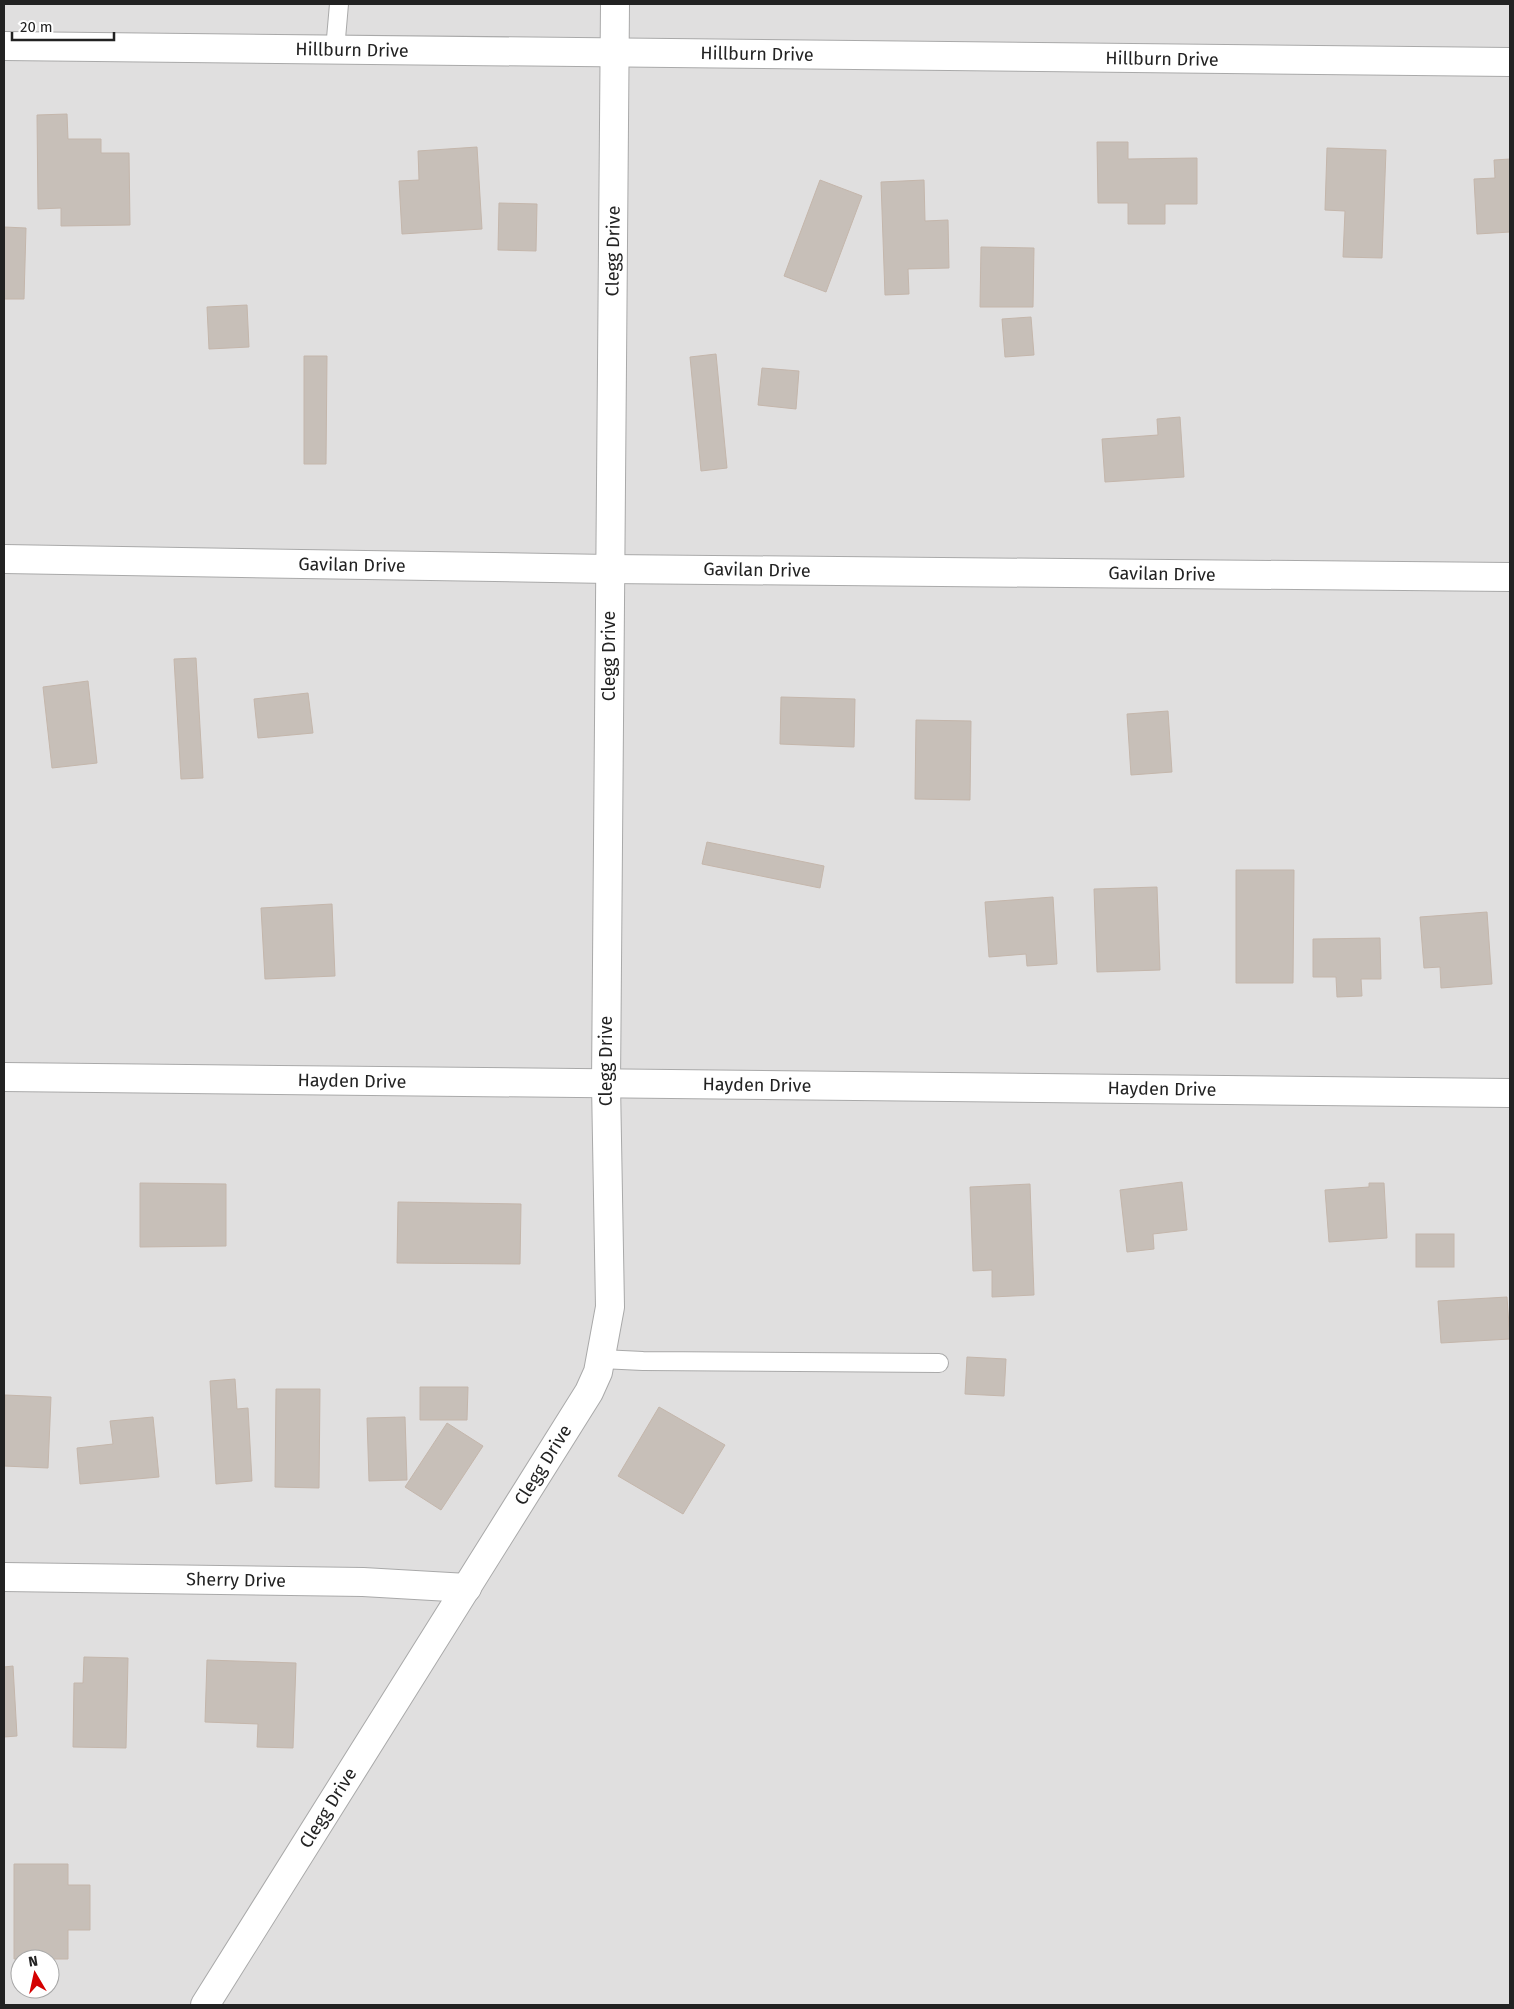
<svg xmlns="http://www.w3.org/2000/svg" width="1514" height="2009" viewBox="0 0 1514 2009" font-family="'Fira Sans',sans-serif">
<rect width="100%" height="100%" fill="#f2efe9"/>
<path fill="#e0dfdf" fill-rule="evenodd" d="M4 4H1510V2005H4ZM20 1959H50V1989H20Z"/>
<g fill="#c7bfb8" stroke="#c4b6ab">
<polygon points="67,114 68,139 101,139 101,153 129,153 130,225 61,226 61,208 38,209 37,115"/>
<polygon points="1097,142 1128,142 1128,159 1197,158 1197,204 1165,204 1165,224 1128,224 1128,203 1098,203"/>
<polygon points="477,147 482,229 402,234 399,181 419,180 418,151"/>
<polygon points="1327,148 1386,150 1382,258 1343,257 1345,211 1325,210"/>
<polygon points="1510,159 1510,232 1477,234 1474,179 1495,178 1494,160"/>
<polygon points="820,180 862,196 826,292 784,276"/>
<polygon points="924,180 925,221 948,220 949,268 908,269 909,294 885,295 881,182"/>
<polygon points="499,203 537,204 536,251 498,250"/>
<polygon points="4,227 26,228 24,299 4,299"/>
<polygon points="981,247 1034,248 1033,307 980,307"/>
<polygon points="247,305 249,347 209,349 207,307"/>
<polygon points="1031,317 1034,355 1005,357 1002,319"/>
<polygon points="716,354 727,468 701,471 690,357"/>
<polygon points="304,356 327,356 326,464 304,464"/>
<polygon points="762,368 799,371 796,409 758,405"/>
<polygon points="1180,417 1184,477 1105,482 1102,439 1158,435 1157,419"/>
<polygon points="196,658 203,778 181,779 174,659"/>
<polygon points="88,681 97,763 52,768 43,687"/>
<polygon points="308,693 313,733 258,738 254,699"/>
<polygon points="781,697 855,699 854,747 780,744"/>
<polygon points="1168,711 1172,772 1131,775 1127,714"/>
<polygon points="916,720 971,721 970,800 915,799"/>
<polygon points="707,842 824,866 820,888 702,864"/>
<polygon points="1236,870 1294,870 1293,983 1236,983"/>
<polygon points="1157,887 1160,970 1097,972 1094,889"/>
<polygon points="1053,897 1057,964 1027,966 1026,954 989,957 985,902"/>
<polygon points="332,904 335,976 265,979 261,908"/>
<polygon points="1487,912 1492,984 1441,988 1440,967 1424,968 1420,917"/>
<polygon points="1380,938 1381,979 1361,979 1362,996 1337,997 1336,977 1313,977 1313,939"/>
<polygon points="1182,1182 1187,1230 1153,1234 1154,1249 1127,1252 1120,1190"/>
<polygon points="140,1183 226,1184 226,1246 140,1247"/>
<polygon points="1369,1183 1384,1183 1387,1238 1329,1242 1325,1190 1369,1187"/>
<polygon points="1030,1184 1034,1295 992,1297 992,1270 973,1271 970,1187"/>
<polygon points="398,1202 521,1204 520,1264 397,1263"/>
<rect x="1416" y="1234" width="38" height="33"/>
<polygon points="1507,1297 1510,1339 1441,1343 1438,1301"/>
<polygon points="967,1357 1006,1359 1004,1396 965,1394"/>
<polygon points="235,1379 237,1409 248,1408 252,1481 216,1484 210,1381"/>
<polygon points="420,1387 468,1387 467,1420 420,1420"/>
<polygon points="276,1389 320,1389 319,1488 275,1487"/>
<polygon points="5,1395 51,1397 48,1468 4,1466"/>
<polygon points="659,1407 725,1445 683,1514 618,1476"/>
<polygon points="153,1417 159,1477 80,1484 77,1448 113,1444 110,1421"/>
<polygon points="405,1417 407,1480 369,1481 367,1418"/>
<polygon points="447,1423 483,1446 441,1510 405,1487"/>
<polygon points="84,1657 128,1658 126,1748 73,1747 74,1683 83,1683"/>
<polygon points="207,1660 296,1663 293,1748 257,1747 258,1724 205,1722"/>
<polygon points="13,1666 17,1736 4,1737 4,1667"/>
<polygon points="14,1864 68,1864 68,1885 90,1885 90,1930 68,1930 68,1959 14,1959"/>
</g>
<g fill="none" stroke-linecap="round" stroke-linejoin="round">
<defs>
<g id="service">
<polyline points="335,50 339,4"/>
<polyline points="601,1359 643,1361 939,1363"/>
</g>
<g id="minor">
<polyline points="4,46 1510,62"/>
<polyline points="4,559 609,569 1510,577"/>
<polyline points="4,1077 1510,1093"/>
<polyline points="4,1577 363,1582 467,1588"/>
<polyline points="205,2005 589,1392 598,1372 610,1307 606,1084 615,4"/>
</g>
</defs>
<use href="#service" stroke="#a9a9a9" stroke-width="20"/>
<use href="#minor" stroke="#a9a9a9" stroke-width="30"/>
<use href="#service" stroke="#fff" stroke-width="18"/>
<use href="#minor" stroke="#fff" stroke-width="28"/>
</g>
<g text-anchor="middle" stroke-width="4.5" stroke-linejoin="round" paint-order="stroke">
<g font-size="18" fill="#222" stroke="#fff">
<text transform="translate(352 50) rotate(1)" y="6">Hillburn Drive</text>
<text transform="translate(757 54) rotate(1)" y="6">Hillburn Drive</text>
<text transform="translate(1162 59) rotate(1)" y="6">Hillburn Drive</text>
<text transform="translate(613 251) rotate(-89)" y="6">Clegg Drive</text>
<text transform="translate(352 565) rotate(1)" y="6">Gavilan Drive</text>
<text transform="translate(757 570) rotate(1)" y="6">Gavilan Drive</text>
<text transform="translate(1162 574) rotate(1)" y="6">Gavilan Drive</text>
<text transform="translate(609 656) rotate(-90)" y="6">Clegg Drive</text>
<text transform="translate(606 1061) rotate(-90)" y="6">Clegg Drive</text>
<text transform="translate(352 1081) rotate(1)" y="6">Hayden Drive</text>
<text transform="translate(757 1085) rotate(1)" y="6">Hayden Drive</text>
<text transform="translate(1162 1089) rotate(1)" y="6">Hayden Drive</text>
<text transform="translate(543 1465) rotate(-58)" y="6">Clegg Drive</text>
<text transform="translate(236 1580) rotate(1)" y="6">Sherry Drive</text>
<text transform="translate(328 1808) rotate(-58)" y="6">Clegg Drive</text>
</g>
</g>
<rect width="1514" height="2009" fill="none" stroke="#222222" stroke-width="10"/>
<g transform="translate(35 1974) rotate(351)"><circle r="24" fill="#ffffff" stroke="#a7a7a7"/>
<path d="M0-4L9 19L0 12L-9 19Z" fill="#d40000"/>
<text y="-8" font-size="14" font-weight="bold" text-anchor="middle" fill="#222222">N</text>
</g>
<path d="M12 32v8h102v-8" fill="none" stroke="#222222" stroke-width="2.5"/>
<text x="20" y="32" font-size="15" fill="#222222" stroke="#ffffff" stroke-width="4" paint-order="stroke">20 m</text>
</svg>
